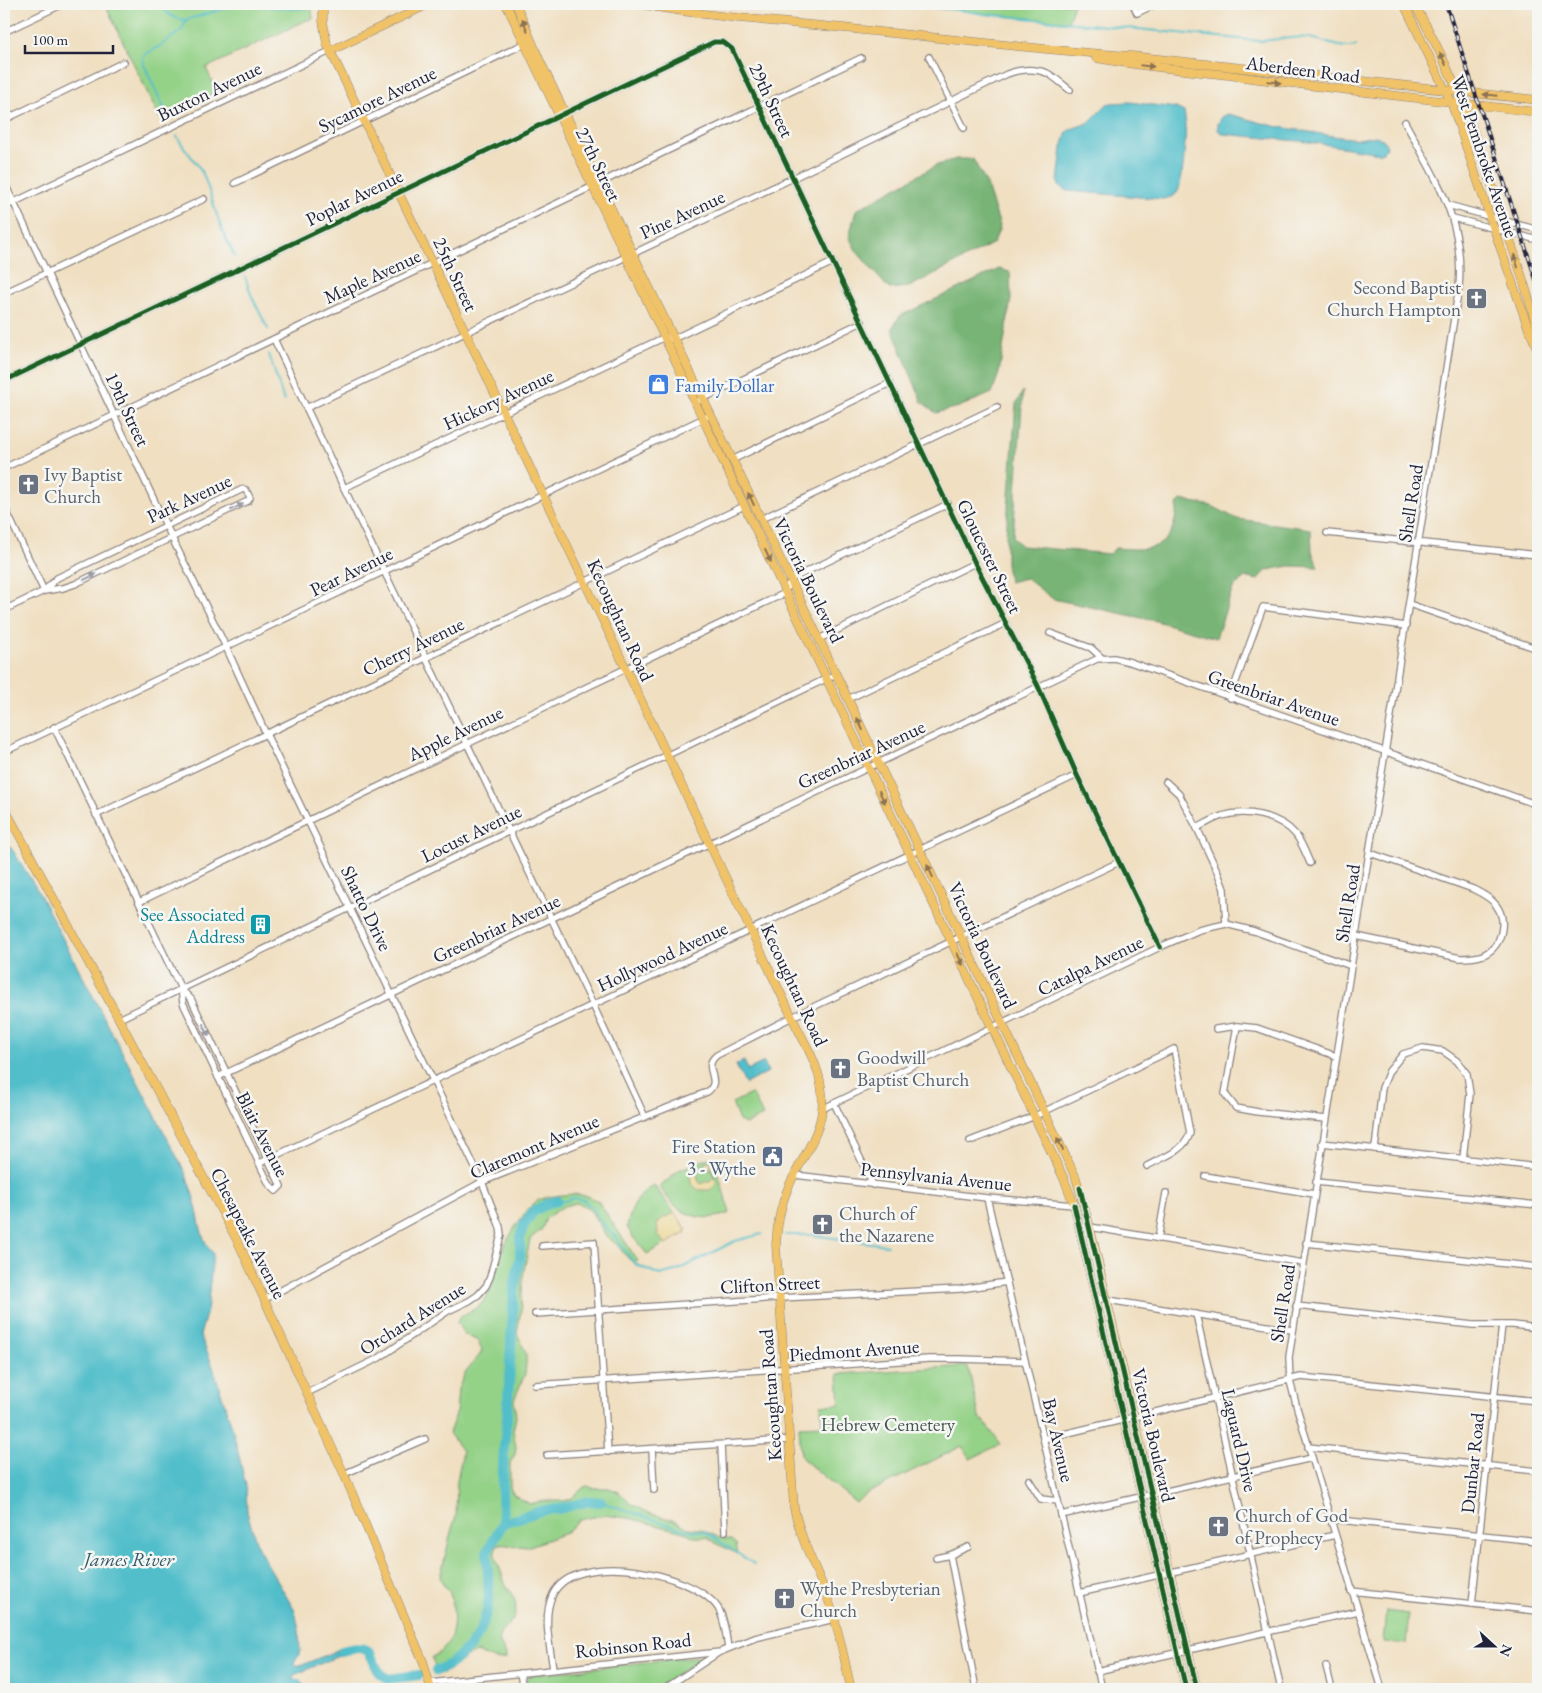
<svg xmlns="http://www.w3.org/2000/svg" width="1542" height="1693" viewBox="0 0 1542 1693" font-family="'EB Garamond',serif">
<rect width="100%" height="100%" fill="#f6f6f2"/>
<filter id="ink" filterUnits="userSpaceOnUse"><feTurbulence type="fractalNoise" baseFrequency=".02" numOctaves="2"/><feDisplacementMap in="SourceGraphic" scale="10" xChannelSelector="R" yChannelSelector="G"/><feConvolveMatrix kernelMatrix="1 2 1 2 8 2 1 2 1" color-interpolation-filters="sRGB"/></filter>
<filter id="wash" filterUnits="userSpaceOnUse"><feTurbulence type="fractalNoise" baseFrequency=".0096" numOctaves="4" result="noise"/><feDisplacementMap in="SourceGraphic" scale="20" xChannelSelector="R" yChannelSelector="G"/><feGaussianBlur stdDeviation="1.12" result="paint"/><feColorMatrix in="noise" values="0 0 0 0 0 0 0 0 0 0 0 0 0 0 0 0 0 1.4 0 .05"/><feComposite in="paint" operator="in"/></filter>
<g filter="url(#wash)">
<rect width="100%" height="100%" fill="#f0dfc1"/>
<g fill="#94d288" stroke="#5b7a62">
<polygon points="105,4 305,4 312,10 313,19 307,20 206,68 217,92 160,119"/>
<polygon points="907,4 1074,4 1068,22 984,14 962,10 928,8"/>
<polygon points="751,1094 753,1095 763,1116 746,1124 739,1121 732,1103"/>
<path d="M709 1158 714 1160 730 1213C700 1225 675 1213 660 1187L679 1170Z"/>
<path d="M654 1185 686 1229 685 1233 647 1254 633 1237 627 1227C630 1210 638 1194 654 1185Z"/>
<path d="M573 1194 588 1196 598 1201 638 1261 633 1263 624 1254 618 1245 607 1237 591 1211 582 1205 576 1203 564 1206 546 1218 542 1229 530 1239 523 1277 521 1310 517 1333 526 1354V1364L525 1374 514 1400 516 1417 513 1431 516 1447 515 1454 510 1463V1486L511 1490 514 1495 530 1504 543 1501H564L572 1498 584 1487 588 1486 592 1488H609L619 1492 630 1503 649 1513 676 1521 688 1528 700 1529 720 1538 731 1540 736 1544 738 1554 717 1544 707 1537H694L687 1533 648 1523 628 1518 604 1515 579 1520 566 1533 527 1547 498 1544C492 1555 496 1558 500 1569 502 1574 503 1579 505 1583 508 1589 513 1595 515 1601 520 1623 500 1627 499 1638 499 1646 507 1651 506 1659L496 1660 476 1652C460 1658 456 1670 437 1675L432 1657C438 1654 443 1650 447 1645 456 1631 455 1606 449 1591 446 1587 442 1583 440 1578L452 1528 456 1517 457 1480 462 1456V1451L449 1433 456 1414 458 1389 466 1371 479 1356 482 1351 478 1341 464 1334 457 1323C461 1311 476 1312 483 1302 493 1289 494 1275 499 1259 502 1246 526 1206 539 1200 549 1196 562 1195 573 1194Z"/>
<polygon points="968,1366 979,1416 1001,1444 970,1459 962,1446 864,1495 856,1503 803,1459 801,1455 799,1426 822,1425 821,1405 840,1404 838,1374"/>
<polygon points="1386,1611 1409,1614 1406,1644 1383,1642"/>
<polygon points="700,1656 699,1660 655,1689 527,1689 527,1678 531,1675"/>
</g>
<g fill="#77b474" stroke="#4c6b58">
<polygon points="956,159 973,159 986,183 1000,226 994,243 909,287 889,289 857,252 849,237 856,210 935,166"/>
<polygon points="999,269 1010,272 1011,299 999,373 992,393 959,407 936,413 922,402 892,328 900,316"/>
<path d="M1023 391 1013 537 1021 546 1110 554 1115 548C1138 549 1163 554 1173 527 1176 519 1176 510 1178 503L1181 500 1212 506 1237 519 1311 529 1312 551 1318 567 1290 566 1267 570 1258 580 1245 577 1233 588 1216 638 1156 621 1053 599 1026 578 1009 582 1006 564V535L1016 404Z"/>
</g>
<g fill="#eeda9e" stroke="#887e6c" fill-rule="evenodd">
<path d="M709 1161 712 1163 711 1167 717 1184 710 1190H698L691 1183 690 1173 693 1169H696L705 1165 706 1162ZM706 1166 710 1168 714 1177 711 1180 701 1184 699 1182 696 1171Z"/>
<polygon points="675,1213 686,1229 685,1233 666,1244 658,1235 657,1224 663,1218"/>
</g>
<g fill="#51beca" stroke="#3a7082">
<path d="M1130 102 1176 108 1184 112C1188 122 1183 186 1177 193 1173 197 1168 198 1163 199L1068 191 1059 186 1058 182 1062 147 1067 132 1071 129 1088 123 1107 104 1111 103Z"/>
<polygon points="1228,114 1274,126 1333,136 1358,139 1376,136 1384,140 1387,147 1383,152 1380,153 1309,142 1223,134 1218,130 1218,124 1222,117"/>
<path d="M4 841 12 849 38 891 185 1172C189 1183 193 1194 196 1206 200 1222 201 1241 213 1253L207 1311 200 1335 212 1364 232 1427 246 1486 247 1512 258 1548 295 1611 299 1630 300 1655 295 1660 294 1664 300 1666 342 1648 343 1654 294 1675 292 1679 300 1680 304 1686V1689H4Z"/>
<polygon points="744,1061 748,1070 764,1062 768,1072 745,1084 736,1065"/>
</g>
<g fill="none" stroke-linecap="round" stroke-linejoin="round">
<g stroke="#51beca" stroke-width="2">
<path d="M161 4C165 14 175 19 185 20L238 5H255L294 9 321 6"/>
<path d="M907 4C933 8 958 9 984 14L1260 41C1277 40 1292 36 1309 38 1324 40 1341 50 1356 46"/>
<path d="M326 6C350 4 374 16 397 4"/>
<polyline points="168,117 144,65 143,58 145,54 160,46 181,31 187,20"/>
<path d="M177 136C184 150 195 159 203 174 209 189 213 203 218 218 222 232 229 245 235 257"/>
<polyline points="245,277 252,297 268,329"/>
<polyline points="269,354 284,401"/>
<polyline points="557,1201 566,1201 573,1198 584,1200 593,1209 601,1222 618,1240 632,1261 637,1265 660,1275 678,1270 735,1241 762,1234"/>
<polyline points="785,1235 811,1235 887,1245"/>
<polyline points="601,1502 685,1530 705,1532 754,1564"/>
</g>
<g stroke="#51beca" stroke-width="10">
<polyline points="503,1523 544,1510 559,1509 589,1501 601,1502"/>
<path d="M342 1651C382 1639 365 1667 388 1679L419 1675"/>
<polyline points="436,1671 452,1663 469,1647 480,1632 487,1611 489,1598 487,1552 503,1523 502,1494 504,1445 507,1418 514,1289 520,1256 520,1237 524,1225 534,1211 549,1203 557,1201"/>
</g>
</g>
</g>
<g filter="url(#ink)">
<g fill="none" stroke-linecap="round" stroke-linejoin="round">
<defs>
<g id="minor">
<polyline points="1133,4 1137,13 1156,4"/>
<polyline points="4,32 63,4"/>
<polyline points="929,57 964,128"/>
<polyline points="4,120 124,62"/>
<polyline points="4,182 172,538 226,647 266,734 482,1182 500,1227 501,1235 490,1277 486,1286 478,1295 469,1301 448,1311 379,1358 307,1393"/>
<polyline points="235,183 528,42"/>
<polyline points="1448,205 1538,230"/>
<polyline points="4,207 330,51"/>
<polyline points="1453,218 1538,240"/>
<polyline points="4,293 204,199"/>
<polyline points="274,339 344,488 593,1005 645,1117"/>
<polyline points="4,381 714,42 723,42 732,49 975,563 1038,686 1077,775 1160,947"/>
<polyline points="700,400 862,322"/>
<path d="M306 408 793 178 1007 74C1019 69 1035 68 1047 73 1055 77 1063 85 1070 90"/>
<polyline points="732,460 890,383"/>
<polyline points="4,468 861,58"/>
<polyline points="344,488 665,337 673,339 833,262"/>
<polyline points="4,506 44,591"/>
<polyline points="761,519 997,407"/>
<polyline points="1327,533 1538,555"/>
<polyline points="1409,604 1538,649"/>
<polyline points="4,610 44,591 63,588 75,584 248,501 250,498 246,490 243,489 57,578 44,591"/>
<polyline points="1050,633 1091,648 1102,658"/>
<polyline points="819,639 975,563"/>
<polyline points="1230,698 1263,607 1406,626"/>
<polyline points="848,699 1006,623"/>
<polyline points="54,727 181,989 191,999 281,1186 276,1191 269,1184 183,1003 181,989"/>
<polyline points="4,752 251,635 706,417"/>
<polyline points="1166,782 1179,794 1197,828 1217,871 1224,889 1226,924"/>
<polyline points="96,815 744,506"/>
<path d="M1197 828C1205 824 1213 819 1222 816 1246 809 1279 815 1296 835 1302 843 1306 854 1310 863"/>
<polyline points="139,902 467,744 779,596 785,593 791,579 948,504"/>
<path d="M1356 936 1460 958C1468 958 1475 958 1483 955 1502 947 1508 921 1496 905 1490 897 1481 893 1473 889L1370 853"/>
<polyline points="119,1019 836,674"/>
<polyline points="1216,1029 1237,1026"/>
<polyline points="218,1077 1097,659 1114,658 1130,662 1538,805"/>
<polyline points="834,1103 873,1185"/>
<polyline points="822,1109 1160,947 1199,930 1226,924 1254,931 1351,966"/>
<polyline points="1326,1119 1258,1112 1236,1108 1225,1094 1237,1026 1257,1028 1336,1056"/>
<path d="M970 1141 1035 1116 1174 1049 1190 1133C1185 1151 1163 1157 1147 1166"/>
<polyline points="1322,1143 1538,1167"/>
<polyline points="1375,1149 1382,1088 1389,1071 1403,1054 1423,1048 1443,1051 1457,1061 1467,1074 1470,1094 1463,1159"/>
<polyline points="260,1163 1077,775"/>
<polyline points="795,1175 987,1198 1074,1205"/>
<polyline points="1205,1176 1314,1194"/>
<polyline points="1316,1182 1538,1205"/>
<polyline points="987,1198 1102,1689"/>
<polyline points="1090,1227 1303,1263"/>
<polyline points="1158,1239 1166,1193"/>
<polyline points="1306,1243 1538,1267"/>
<polyline points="542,1246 594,1242 608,1452"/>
<polyline points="1096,1298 1292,1330"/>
<path d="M265 1299 482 1182 707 1092C724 1080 700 1068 717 1055L792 1017 1119 862"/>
<polyline points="1296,1306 1473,1325 1513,1325 1538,1328"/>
<polyline points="535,1314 780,1298 960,1289 1007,1282"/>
<polyline points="1196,1314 1281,1689"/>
<polyline points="535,1385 929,1359 960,1359 1025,1361"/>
<polyline points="1043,1439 1301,1377 1538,1401"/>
<polyline points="721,1445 725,1531"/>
<polyline points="1308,1447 1538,1471"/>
<polyline points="652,1449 654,1490"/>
<polyline points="547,1455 789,1440"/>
<polyline points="344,1474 425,1439"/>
<polyline points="1029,1480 1041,1499 1058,1501"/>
<polyline points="1061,1515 1312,1458"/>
<polyline points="1330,1519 1538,1541"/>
<polyline points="950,1555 976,1689"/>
<polyline points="936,1558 950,1555 968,1547"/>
<polyline points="1351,1591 1538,1611"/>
<polyline points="1079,1593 1335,1535"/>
<polyline points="1472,1604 1502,1325"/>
<polyline points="1326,1666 1332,1689"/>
<path d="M553 1669C550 1645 542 1616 553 1594 576 1549 694 1572 718 1608 725 1619 726 1636 728 1648"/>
<polyline points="1097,1671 1358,1611"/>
<polyline points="520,1673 523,1689"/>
<polyline points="430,1683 720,1652 755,1638 834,1619"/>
<polyline points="664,1689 718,1653"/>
<path d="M1382 1689 1297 1408 1290 1381 1289 1357 1459 287C1465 219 1435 179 1405 122"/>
</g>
<g id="major">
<path d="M323 4V21L327 44 433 264 792 1017C802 1039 817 1061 821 1085 829 1127 804 1152 788 1188 780 1207 777 1225 776 1245L794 1508C801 1541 816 1568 828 1599 839 1628 844 1659 851 1689"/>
<polyline points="506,4 1065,1181 1074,1205 1186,1689"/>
<polyline points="516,4 540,61 848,699 1076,1178 1090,1227 1197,1689"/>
<path d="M640 4C713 18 788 22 862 30 952 39 1041 50 1131 56L1538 100"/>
<polyline points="1404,4 1451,102 1499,244 1528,327 1538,350"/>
<path d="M1414 4C1454 71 1480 147 1504 222 1516 259 1530 296 1538 335"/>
<polyline points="330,51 429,4"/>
<path d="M1096 58C1139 66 1184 70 1228 75 1331 89 1435 100 1538 112"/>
<polyline points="4,807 119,1019 239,1244 344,1474 423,1661 431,1689"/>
</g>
</defs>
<use href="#minor" stroke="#89807e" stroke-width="8"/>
<use href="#major" stroke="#89807e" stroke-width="9"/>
<use href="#minor" stroke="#fff" stroke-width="5.5"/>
<use href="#major" stroke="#f1c369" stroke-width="8"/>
<defs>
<polyline id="rail" points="1446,4 1538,286"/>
</defs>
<use href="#rail" stroke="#22223b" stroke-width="4"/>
<use href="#rail" stroke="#f6f6f2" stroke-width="2" stroke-dasharray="5.5" stroke-linecap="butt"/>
<defs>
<g id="cycleway">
<polyline points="4,381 714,42 723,42 732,49 975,563 1038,686 1077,775 1160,947"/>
<polyline points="1080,1188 1197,1689"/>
<polyline points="1074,1205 1186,1689"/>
</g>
</defs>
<use href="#cycleway" stroke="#f6f6f2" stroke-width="8"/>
<use href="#cycleway" stroke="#1b5e20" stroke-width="5"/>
</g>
<defs><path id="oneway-solid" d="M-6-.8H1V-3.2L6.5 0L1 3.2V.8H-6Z" transform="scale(1.25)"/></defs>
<g fill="#8a7252">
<use href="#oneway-solid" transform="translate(525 25) rotate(-112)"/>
<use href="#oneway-solid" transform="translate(1443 59) rotate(-116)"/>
<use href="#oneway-solid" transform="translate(1147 66) rotate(6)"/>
<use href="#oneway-solid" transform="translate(1274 82) rotate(8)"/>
<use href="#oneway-solid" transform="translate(1490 95) rotate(-174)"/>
<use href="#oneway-solid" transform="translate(1516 261) rotate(-107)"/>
<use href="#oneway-solid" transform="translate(751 499) rotate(-116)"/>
<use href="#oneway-solid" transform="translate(768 556) rotate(64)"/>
<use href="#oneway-solid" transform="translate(860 724) rotate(-115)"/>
<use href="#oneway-solid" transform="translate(882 797) rotate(64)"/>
<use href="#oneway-solid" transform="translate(930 871) rotate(-115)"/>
<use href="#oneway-solid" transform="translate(960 959) rotate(64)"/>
<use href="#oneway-solid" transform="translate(1060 1144) rotate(-116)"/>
</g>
<g fill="#9c9ca7">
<use href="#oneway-solid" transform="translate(237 507) rotate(-26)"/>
<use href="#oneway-solid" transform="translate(90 577) rotate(-25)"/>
<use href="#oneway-solid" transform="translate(206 1030) rotate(65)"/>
</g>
</g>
<defs>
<symbol id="church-square" viewBox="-11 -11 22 22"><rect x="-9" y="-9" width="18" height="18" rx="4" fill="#6b7280" stroke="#f6f6f2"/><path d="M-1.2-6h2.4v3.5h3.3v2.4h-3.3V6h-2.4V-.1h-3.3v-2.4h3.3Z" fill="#fff"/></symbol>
<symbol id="shop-square" viewBox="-11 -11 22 22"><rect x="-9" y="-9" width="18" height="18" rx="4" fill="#3f7fe0" stroke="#f6f6f2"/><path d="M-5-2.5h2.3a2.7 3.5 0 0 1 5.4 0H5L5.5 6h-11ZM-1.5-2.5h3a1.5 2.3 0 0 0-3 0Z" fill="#fff"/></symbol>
<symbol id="building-square" viewBox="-11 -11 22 22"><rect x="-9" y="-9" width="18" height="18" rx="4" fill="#0f9aa8" stroke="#f6f6f2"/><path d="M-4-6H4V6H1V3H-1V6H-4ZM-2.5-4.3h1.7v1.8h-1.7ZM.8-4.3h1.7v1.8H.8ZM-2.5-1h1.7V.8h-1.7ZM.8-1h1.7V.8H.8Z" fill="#fff"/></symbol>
<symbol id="civic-square" viewBox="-11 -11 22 22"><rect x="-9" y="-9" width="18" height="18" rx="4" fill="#5c6f8a" stroke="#f6f6f2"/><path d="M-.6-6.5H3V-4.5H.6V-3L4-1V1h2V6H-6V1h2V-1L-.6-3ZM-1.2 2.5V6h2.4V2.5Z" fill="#fff"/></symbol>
</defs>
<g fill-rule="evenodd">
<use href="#church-square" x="1464" y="286" width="25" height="25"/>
<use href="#shop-square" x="646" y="372" width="25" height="25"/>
<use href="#church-square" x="16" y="472" width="25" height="25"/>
<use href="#building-square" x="248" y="912" width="25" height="25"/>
<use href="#church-square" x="828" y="1056" width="25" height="25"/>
<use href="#civic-square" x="760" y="1144" width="25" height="25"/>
<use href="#church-square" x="810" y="1212" width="25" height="25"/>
<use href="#church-square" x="1206" y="1514" width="25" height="25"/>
<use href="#church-square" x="772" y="1586" width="25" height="25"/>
</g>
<g text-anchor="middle" stroke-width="5" stroke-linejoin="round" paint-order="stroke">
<g font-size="19" fill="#22223b" stroke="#f6f6f2">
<text transform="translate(1303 69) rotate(7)" y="7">Aberdeen Road</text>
<text transform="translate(209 91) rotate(-26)" y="7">Buxton Avenue</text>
<text transform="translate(377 99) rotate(-26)" y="7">Sycamore Avenue</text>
<text transform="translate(772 100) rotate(65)" y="7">29th Street</text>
<text transform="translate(1485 156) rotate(71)" y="7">West Pembroke Avenue</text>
<text transform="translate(599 164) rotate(64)" y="7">27th Street</text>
<text transform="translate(354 197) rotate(-26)" y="7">Poplar Avenue</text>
<text transform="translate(682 214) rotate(-25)" y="7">Pine Avenue</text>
<text transform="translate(456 274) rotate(65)" y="7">25th Street</text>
<text transform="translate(372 276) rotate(-25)" y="7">Maple Avenue</text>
<text transform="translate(498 399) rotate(-25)" y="7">Hickory Avenue</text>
<text transform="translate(128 409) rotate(65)" y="7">19th Street</text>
<text transform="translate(189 498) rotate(-25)" y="7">Park Avenue</text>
<text transform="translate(1410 503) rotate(-81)" y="7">Shell Road</text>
<text transform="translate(990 556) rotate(64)" y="7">Gloucester Street</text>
<text transform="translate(351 571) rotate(-26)" y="7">Pear Avenue</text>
<text transform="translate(809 580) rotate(64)" y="7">Victoria Boulevard</text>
<text transform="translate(621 620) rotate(65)" y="7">Kecoughtan Road</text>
<text transform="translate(413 646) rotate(-26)" y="7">Cherry Avenue</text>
<text transform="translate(1274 697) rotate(19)" y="7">Greenbriar Avenue</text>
<text transform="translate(455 733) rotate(-26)" y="7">Apple Avenue</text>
<text transform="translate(861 754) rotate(-25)" y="7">Greenbriar Avenue</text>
<text transform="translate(471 833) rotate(-26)" y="7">Locust Avenue</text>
<text transform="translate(1347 903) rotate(-81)" y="7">Shell Road</text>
<text transform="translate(367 908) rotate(64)" y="7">Shatto Drive</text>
<text transform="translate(496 928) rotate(-25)" y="7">Greenbriar Avenue</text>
<text transform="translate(983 945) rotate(65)" y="7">Victoria Boulevard</text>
<text transform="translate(662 956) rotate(-25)" y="7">Hollywood Avenue</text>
<text transform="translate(1090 965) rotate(-26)" y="7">Catalpa Avenue</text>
<text transform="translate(795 985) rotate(65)" y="7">Kecoughtan Road</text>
<text transform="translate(263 1134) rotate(63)" y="7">Blair Avenue</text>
<text transform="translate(534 1146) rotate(-23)" y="7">Claremont Avenue</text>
<text transform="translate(936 1176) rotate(6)" y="7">Pennsylvania Avenue</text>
<text transform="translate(249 1233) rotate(63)" y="7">Chesapeake Avenue</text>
<text transform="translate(770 1284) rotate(-3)" y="7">Clifton Street</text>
<text transform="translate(1282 1303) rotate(-81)" y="7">Shell Road</text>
<text transform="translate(412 1318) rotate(-32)" y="7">Orchard Avenue</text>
<text transform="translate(854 1350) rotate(-4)" y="7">Piedmont Avenue</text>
<text transform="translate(770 1395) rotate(-94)" y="7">Kecoughtan Road</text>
<text transform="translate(1154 1435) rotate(77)" y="7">Victoria Boulevard</text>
<text transform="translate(1059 1440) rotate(77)" y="7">Bay Avenue</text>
<text transform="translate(1240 1440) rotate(77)" y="7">Laguard Drive</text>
<text transform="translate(1472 1463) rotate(-84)" y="7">Dunbar Road</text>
<text transform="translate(633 1645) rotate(-6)" y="7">Robinson Road</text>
</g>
<g font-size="19" fill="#5b616d" stroke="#f6f6f2" text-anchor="start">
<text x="1461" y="294" text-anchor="end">Second Baptist<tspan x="1461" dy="22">Church Hampton</tspan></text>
<text x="44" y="481">Ivy Baptist<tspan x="44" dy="22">Church</tspan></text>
<text x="857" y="1064">Goodwill<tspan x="857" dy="22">Baptist Church</tspan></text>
<text x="839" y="1220">Church of<tspan x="839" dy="22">the Nazarene</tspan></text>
<text x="1235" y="1522">Church of God<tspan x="1235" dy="22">of Prophecy</tspan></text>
<text x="800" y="1595">Wythe Presbyterian<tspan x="800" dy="22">Church</tspan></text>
</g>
<g font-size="19" fill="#366cbe" stroke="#f6f6f2" text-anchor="start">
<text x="675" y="392">Family Dollar</text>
</g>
<g font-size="19" fill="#0d838f" stroke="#f6f6f2" text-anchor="end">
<text x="245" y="921">See Associated<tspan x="245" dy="22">Address</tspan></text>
</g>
<g font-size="19" fill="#4e5e75" stroke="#f6f6f2" text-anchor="end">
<text x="756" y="1153">Fire Station<tspan x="756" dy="22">3 - Wythe</tspan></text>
</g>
<g font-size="19" fill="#445752" stroke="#f6f6f2">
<text x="888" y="1431">Hebrew Cemetery</text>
</g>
<g font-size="20" font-style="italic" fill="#32596d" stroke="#f6f6f2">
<text x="129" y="1566">James River</text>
</g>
</g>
<rect width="1542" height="1693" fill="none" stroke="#f6f6f2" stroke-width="20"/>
<g transform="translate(1494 1646) rotate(111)" stroke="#f6f6f2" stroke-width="4" paint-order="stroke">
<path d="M0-4L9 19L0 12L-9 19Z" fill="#22223b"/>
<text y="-8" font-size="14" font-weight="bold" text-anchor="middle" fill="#22223b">N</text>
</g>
<path d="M25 45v8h88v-8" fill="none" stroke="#22223b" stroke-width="2.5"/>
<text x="32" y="45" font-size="15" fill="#22223b" stroke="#f6f6f2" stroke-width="4" paint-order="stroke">100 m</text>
</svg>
